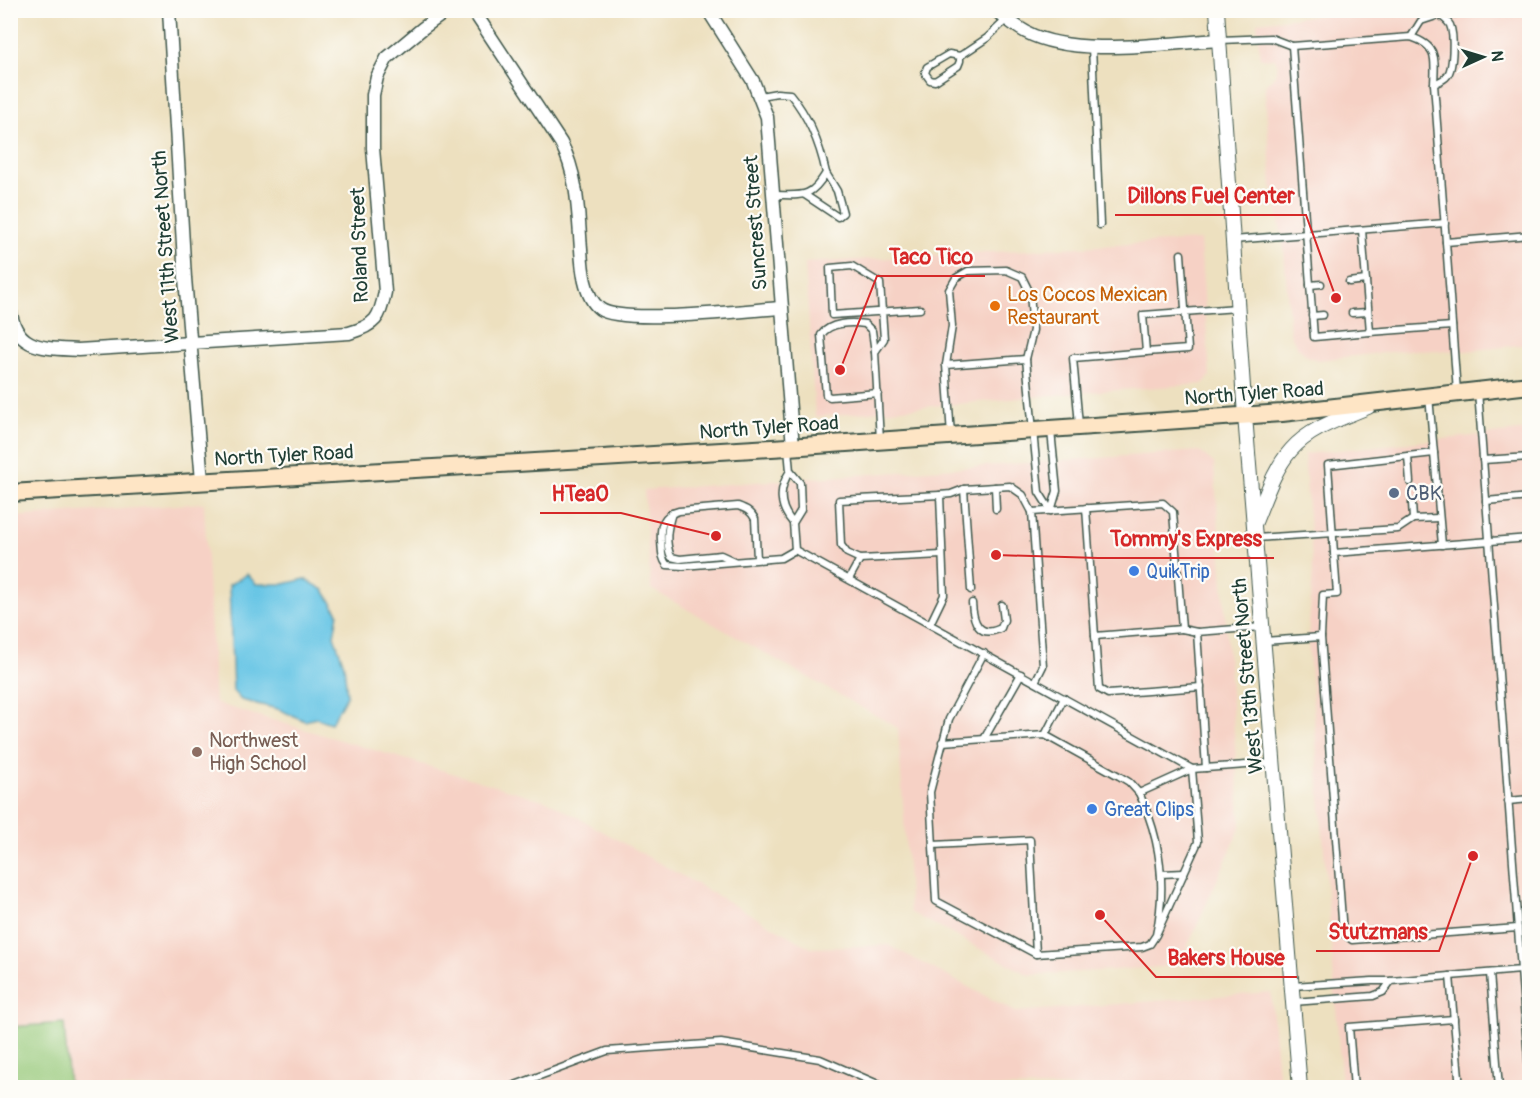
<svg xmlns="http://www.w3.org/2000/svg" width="1540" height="1098" viewBox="0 0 1540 1098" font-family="Pangolin,sans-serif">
<rect width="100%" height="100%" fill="#fdfcf7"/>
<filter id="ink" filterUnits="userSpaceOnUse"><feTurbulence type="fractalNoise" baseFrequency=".0167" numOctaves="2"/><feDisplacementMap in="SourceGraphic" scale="12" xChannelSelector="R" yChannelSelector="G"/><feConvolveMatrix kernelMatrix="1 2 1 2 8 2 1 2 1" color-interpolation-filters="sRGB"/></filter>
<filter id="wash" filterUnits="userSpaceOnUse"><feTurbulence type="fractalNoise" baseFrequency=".008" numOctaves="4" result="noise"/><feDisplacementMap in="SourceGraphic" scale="24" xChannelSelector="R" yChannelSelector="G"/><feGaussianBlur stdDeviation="1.35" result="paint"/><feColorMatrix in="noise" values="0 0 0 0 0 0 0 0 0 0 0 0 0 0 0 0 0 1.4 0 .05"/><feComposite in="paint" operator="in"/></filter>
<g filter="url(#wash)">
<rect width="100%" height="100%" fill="#ede0bf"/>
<g fill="#f6d1c5">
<polygon points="1365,10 1529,11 1529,344 1467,351 1408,350 1318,360 1309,357 1298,348 1290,333 1284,248 1272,185 1265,93 1265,86 1275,75 1278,65 1275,59 1260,58 1257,22"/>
<polygon points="1200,240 1210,376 1203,384 1076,393 815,417 805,263"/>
<polygon points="1529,430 1529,1087 1342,1087 1308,639 1313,571 1304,454"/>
<polygon points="1199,451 1214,463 1241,826 1179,966 1029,975 910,912 898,728 651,589 644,490"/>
<polygon points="204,503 215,703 550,802 811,948 888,945 1016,1012 1271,992 1279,1087 11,1088 11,517"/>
</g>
<polygon fill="#97c97a" stroke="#5b8357" stroke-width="1.5" points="64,1023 69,1087 11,1087 11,1027"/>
<polygon fill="#66c5e5" stroke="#42818c" stroke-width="1.5" points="247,574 256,584 284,584 305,579 324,590 338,613 334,636 344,665 347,695 331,723 316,718 305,721 278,709 241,700 233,691 229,585"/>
</g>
<g filter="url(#ink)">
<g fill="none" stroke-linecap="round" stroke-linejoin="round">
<defs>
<g id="service">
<polyline points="1411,37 1421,21 1439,15 1500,10"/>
<path d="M1220 40 1271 38 1292 46 1411 37C1438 46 1435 58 1434 84L1446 242"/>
<polyline points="1292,46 1314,337 1370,332"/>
<polyline points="1092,47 1100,225"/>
<polyline points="960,56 949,54 927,67 925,73 930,80 935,81 958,66 960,61 960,56 987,38 1007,19"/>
<path d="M1434 84C1438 82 1444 80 1447 76 1454 68 1454 34 1450 25 1447 20 1444 18 1439 15"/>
<path d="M760 96 777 93 790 94C809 117 820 145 826 173 810 199 803 195 774 195"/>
<polyline points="805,195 838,217 843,213 837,191 826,173"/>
<polyline points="1362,230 1370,332 1452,326"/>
<polyline points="1233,240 1445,223"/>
<polyline points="1349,282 1366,280"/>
<polyline points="1310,285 1321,284"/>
<polyline points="1352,313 1368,312"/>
<polyline points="1312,316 1323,315"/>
<path d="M875 352 872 331 865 324C851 322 830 322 821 335L826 395 830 397 878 393"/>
<polyline points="1146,352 1188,349 1181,254"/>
<polyline points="946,365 952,326 949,290 956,278 968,271 1006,270 1022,277 1030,293 1033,330 1026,359"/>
<polyline points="1457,392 1446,242 1530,235"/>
<polyline points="1429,396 1442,545"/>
<polyline points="1079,425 1073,358 1146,352 1143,315 1237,308"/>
<polyline points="951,435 946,365 1026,359 1039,492 1051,511"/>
<polyline points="880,440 875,352 884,339 880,283 852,266 830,268 832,315 920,309"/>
<polyline points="788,449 790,471 800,483 801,510 793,523 795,550 1192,769 1273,763"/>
<polyline points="1408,456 1410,482"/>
<polyline points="1483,460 1530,457"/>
<path d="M790 471C778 489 779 507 793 523"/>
<polyline points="995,487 996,509"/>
<polyline points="964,489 971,590"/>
<polyline points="940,495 839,500 841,545 847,553 860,559 942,555"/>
<polyline points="1486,501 1530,497"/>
<polyline points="1412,503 1413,519"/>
<polyline points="1086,508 1095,636 1182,629"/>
<polyline points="1051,511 1057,491 1051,431"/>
<path d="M672 513C667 529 665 542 671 557L680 559 721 555 734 561"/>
<polyline points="1256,538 1398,529 1413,519 1439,518"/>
<polyline points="1334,553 1328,465 1434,453"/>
<path d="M757 559 755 519C751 511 746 509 738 506L679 511C662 515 660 526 661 541 662 550 661 558 667 565L683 566 781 558 795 550"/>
<polyline points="849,579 860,559"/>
<path d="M972 603C973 622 979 639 1001 628L1004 620 1002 605"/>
<polyline points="930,624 944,595 940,495 951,494 964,489 1010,486 1023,495 1032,512"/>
<polyline points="1095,636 1099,689 1108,694 1201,687"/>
<polyline points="1264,641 1321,637"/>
<path d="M984 653 949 719 930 792 936 901 1036 954 1142 947 1150 944 1156 935 1198 842 1192 769 1139 793C1161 839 1167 885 1156 935"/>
<polyline points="1035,682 1043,666 1032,512 1163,503 1173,512 1182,629 1197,632"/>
<polyline points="1045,735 1064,698"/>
<polyline points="984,739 1021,674"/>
<polyline points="942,742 1045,735 1119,776 1129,782 1139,793"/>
<polyline points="1206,768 1197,632 1262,627"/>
<polyline points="1508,801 1530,799"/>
<polyline points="933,845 1030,840 1036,954"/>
<polyline points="1161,874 1184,873"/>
<polyline points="1518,928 1352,940 1343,933 1321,637 1323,595 1337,594 1334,553 1530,538"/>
<polyline points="1521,970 1530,1084"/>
<polyline points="1490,973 1499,1088"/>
<polyline points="1450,976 1460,1088"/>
<polyline points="1292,986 1372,981 1391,981 1521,970 1478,391"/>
<polyline points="1293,1002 1373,996 1383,992 1391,981"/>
<polyline points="507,1088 607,1051 721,1043 820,1059 887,1088"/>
<polyline points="1354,1088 1349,1027 1454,1019"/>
</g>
<g id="minor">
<polyline points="169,10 185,278 202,481"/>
<path d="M473 10 561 143C578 175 578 213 581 249 582 267 584 297 600 309 622 325 748 310 781 308"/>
<polyline points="708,10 753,81 767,117 793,447"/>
<path d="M995 10C1005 18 1015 26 1026 32 1075 58 1164 43 1219 40"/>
<path d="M10 307C14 350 43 348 78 350L349 333C376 325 380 318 385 292L373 148V95L377 77 387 58 423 28 448 10"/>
</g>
<g id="tertiary">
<polyline points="1217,10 1245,416 1300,1088"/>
<path d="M1255 522C1265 498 1274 469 1291 450 1310 428 1342 418 1368 407"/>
</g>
<polyline id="secondary" points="10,493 788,447 1282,413 1530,385"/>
</defs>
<use href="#service" stroke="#3e5549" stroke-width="9"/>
<use href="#minor" stroke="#3e5549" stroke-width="15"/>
<use href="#tertiary" stroke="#3e5549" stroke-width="16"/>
<use href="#secondary" stroke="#3e5549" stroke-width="20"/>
<use href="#service" stroke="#fff" stroke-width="6"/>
<use href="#minor" stroke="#fff" stroke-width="12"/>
<use href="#tertiary" stroke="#fff" stroke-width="14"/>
<use href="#secondary" stroke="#fee5c5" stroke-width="16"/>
</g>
</g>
<circle fill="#e8710a" stroke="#fdfcf7" stroke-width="2" cx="995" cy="306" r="6"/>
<circle fill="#5c6f8a" stroke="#fdfcf7" stroke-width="2" cx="1394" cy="493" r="6"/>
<g fill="#3f7fe0" stroke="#fdfcf7" stroke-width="2">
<circle cx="1134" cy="571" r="6"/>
<circle cx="1092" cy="809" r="6"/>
</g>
<circle fill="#8d6e63" stroke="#fdfcf7" stroke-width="2" cx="197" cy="752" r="6"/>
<g text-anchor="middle" stroke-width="4.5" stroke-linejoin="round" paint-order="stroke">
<g font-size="20" fill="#1f3d34" stroke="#fdfcf7">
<text transform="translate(755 223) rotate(-94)" y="7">Suncrest Street</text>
<text transform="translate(359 245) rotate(-92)" y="7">Roland Street</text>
<text transform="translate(165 247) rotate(-94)" y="7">West 11th Street North</text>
<text transform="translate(1254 393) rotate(-4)" y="7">North Tyler Road</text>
<text transform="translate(769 427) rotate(-4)" y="7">North Tyler Road</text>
<text transform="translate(284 455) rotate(-3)" y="7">North Tyler Road</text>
<text transform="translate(1247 676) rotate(-95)" y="7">West 13th Street North</text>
</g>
<g font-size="20" fill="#c56008" stroke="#fdfcf7" text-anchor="start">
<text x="1007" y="301">Los Cocos Mexican<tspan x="1007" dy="23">Restaurant</tspan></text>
</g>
<g font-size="20" fill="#4e5e75" stroke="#fdfcf7" text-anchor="start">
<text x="1406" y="500">CBK</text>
</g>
<g font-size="20" fill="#366cbe" stroke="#fdfcf7" text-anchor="start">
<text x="1146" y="578">QuikTrip</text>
<text x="1104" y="816">Great Clips</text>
</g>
<g font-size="20" fill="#785e54" stroke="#fdfcf7" text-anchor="start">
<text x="209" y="747">Northwest<tspan x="209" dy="23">High School</tspan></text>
</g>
</g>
<path fill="none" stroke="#d62828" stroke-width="2" d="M1336 298L1306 215H1115M840 370L877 276H985M716 536L621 513H540M996 555L1098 558H1274M1473 856L1439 951H1316M1100 915L1156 977H1297"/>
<g fill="#d62828" stroke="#fdfcf7" stroke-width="2">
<circle cx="1336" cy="298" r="6"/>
<circle cx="840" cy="370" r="6"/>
<circle cx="716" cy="536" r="6"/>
<circle cx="996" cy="555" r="6"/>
<circle cx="1473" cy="856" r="6"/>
<circle cx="1100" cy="915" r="6"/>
</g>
<g font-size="21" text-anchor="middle" font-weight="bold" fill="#d62828" stroke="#fdfcf7" stroke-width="4.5" stroke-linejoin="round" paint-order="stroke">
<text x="1211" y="203">Dillons Fuel Center</text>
<text x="931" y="264">Taco Tico</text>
<text x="580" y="501">HTeaO</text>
<text x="1186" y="546">Tommy's Express</text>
<text x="1378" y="939">Stutzmans</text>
<text x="1226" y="965">Bakers House</text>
</g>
<rect width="1540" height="1098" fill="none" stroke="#fdfcf7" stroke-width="36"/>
<g transform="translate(1483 57) rotate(86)" stroke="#fdfcf7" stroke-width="4.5" paint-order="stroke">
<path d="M0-4.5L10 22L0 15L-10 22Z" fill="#1f3d34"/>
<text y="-9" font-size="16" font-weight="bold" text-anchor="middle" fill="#1f3d34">N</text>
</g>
</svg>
